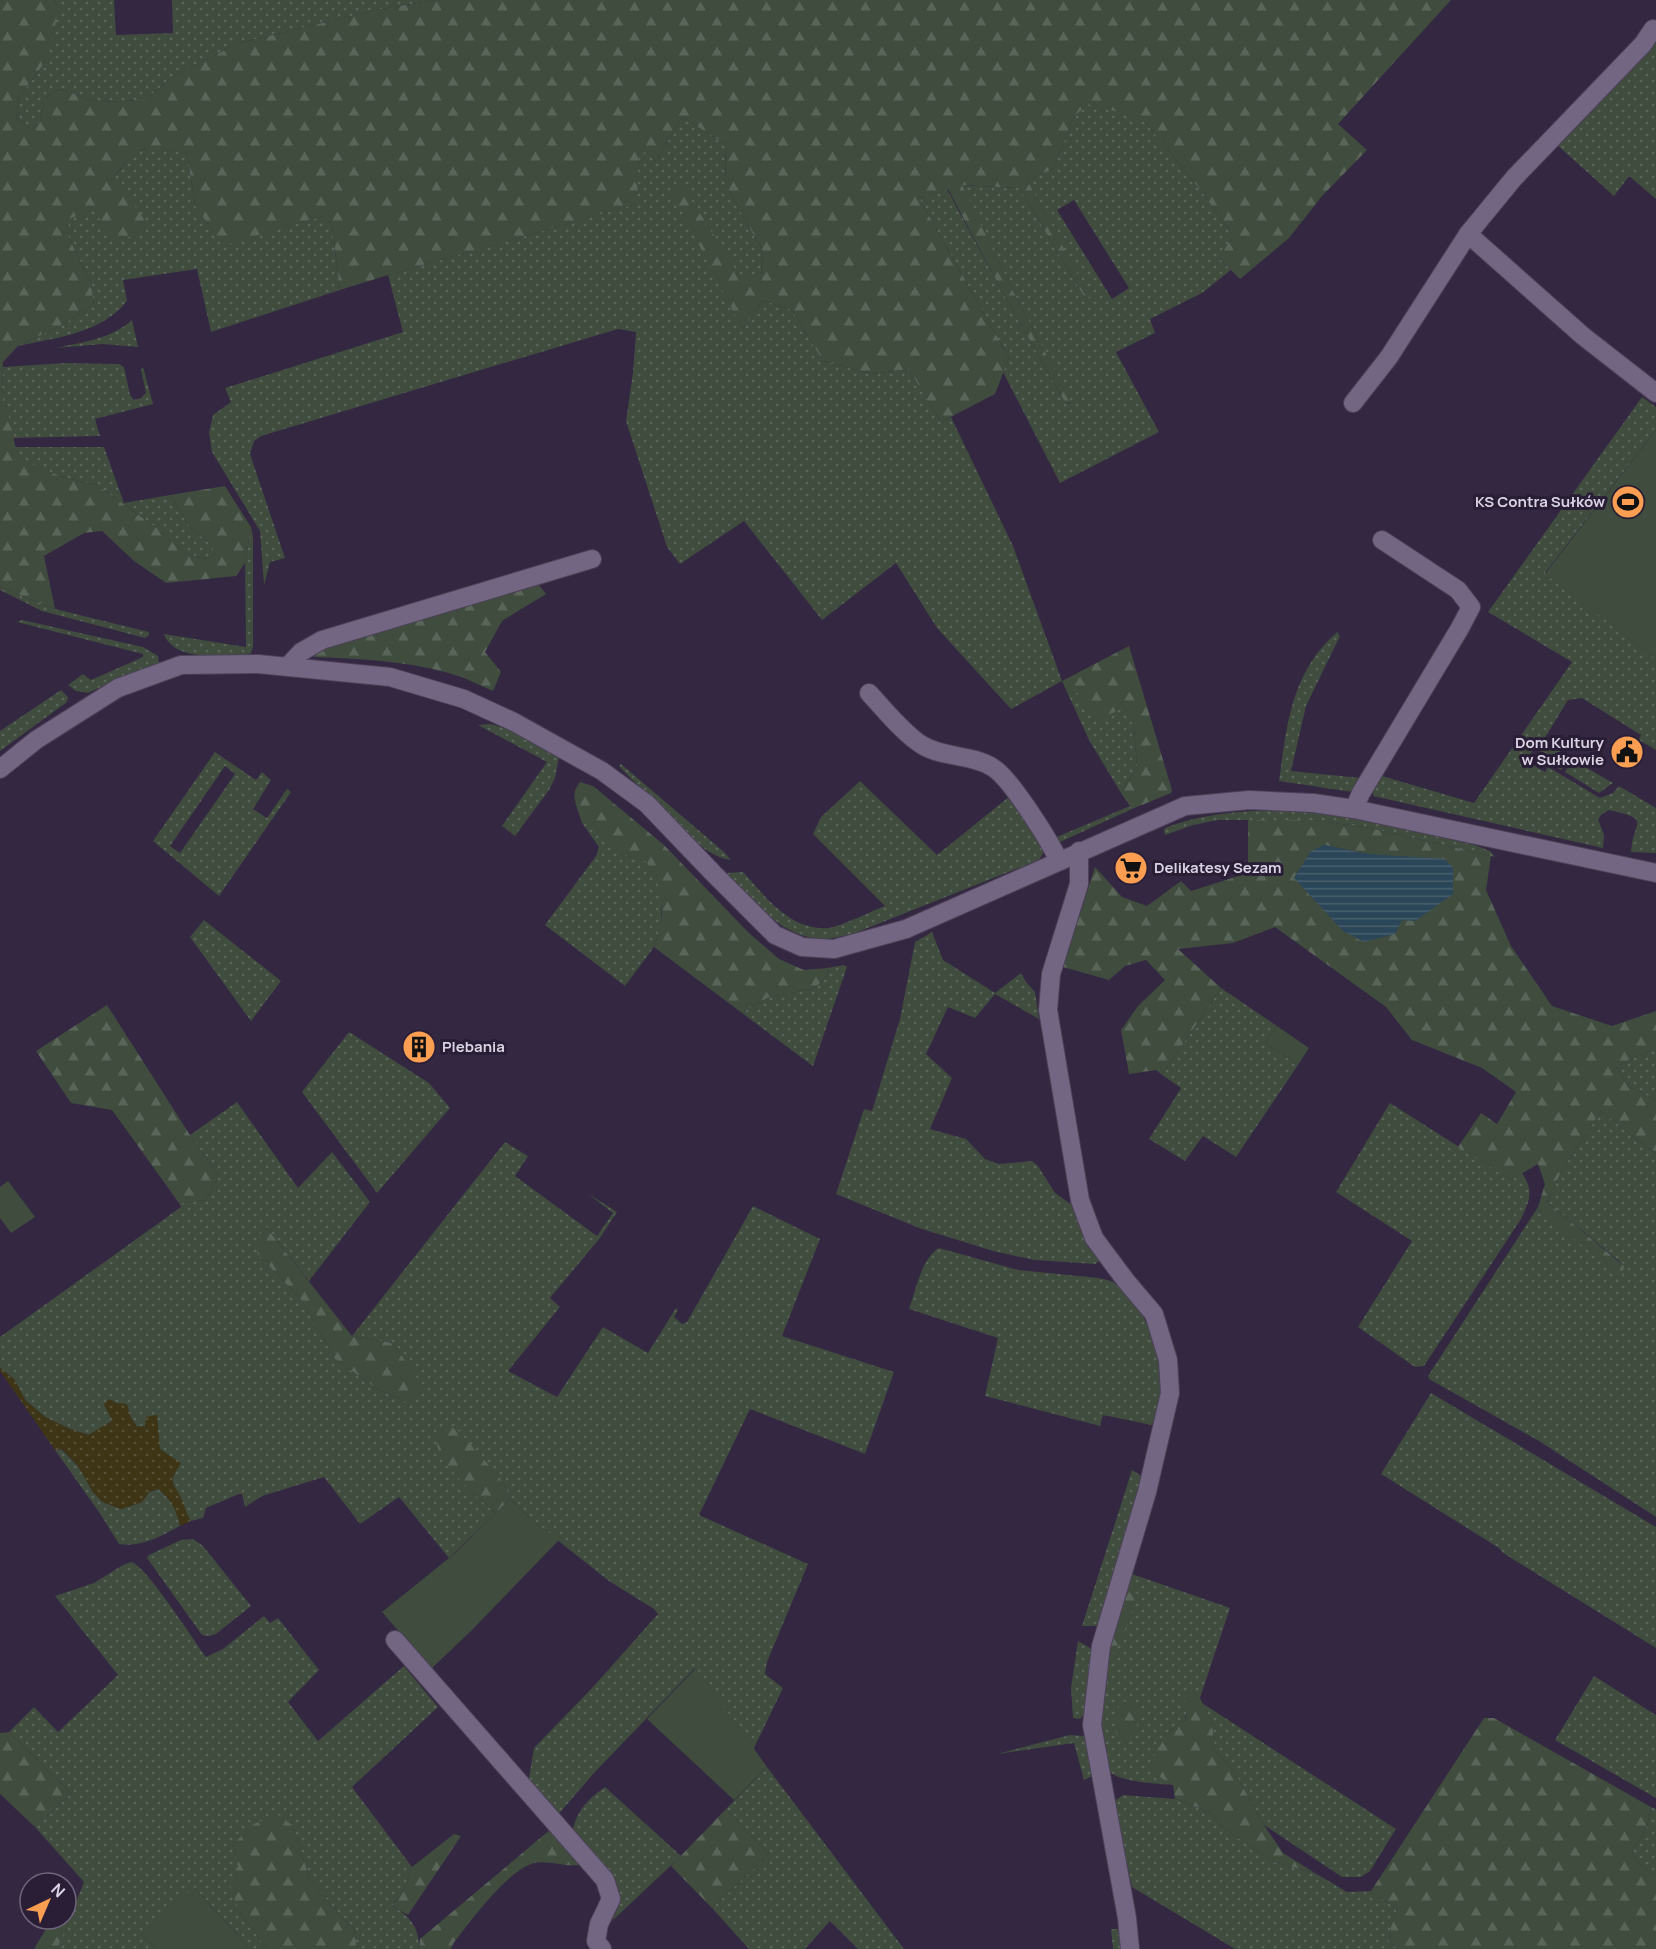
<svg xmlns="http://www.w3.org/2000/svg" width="1656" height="1949" viewBox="0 0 1656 1949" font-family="Manrope,sans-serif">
<defs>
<pattern id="grass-dots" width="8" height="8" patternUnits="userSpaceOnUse" patternTransform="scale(1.5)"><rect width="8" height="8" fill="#3f4c3e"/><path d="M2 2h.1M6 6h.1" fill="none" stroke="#5a655a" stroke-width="1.8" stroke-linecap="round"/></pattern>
<pattern id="forest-firs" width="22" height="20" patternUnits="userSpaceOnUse" patternTransform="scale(1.5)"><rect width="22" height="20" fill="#3f4c3e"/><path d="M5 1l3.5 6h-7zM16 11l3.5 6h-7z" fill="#5a655a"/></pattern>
<pattern id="sand-dots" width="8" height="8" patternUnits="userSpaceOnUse" patternTransform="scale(1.5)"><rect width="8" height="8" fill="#3d3515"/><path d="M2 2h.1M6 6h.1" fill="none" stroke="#585137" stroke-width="1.8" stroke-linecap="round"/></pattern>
<pattern id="water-rules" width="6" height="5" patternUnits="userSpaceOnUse" patternTransform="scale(1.5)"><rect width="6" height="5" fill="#2b4658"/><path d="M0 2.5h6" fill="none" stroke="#496070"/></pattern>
</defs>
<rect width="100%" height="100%" fill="#332741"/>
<g fill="url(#grass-dots)" fill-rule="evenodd">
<polygon points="55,0 114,0 116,35 173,33 172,0 435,0 376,10 239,43 174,76 145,100 98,102 60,89 45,98 40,122 31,129 16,117 19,98 45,62 58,10"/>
<polygon points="1656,41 1656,199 1629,176 1614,196 1556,144"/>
<path d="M1091 102 1145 122 1202 192 1233 236 1219 258 1231 270 1202 293 1150 319 1155 333 1116 352 1159 432 1060 483 1003 372 1009 358 919 198 947 189 1003 293 1066 404 1071 403 1012 289 961 185 1019 188 1085 298 1089 297 1027 180 1053 169 1075 115ZM1074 200 1129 288 1112 299 1057 210Z"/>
<polygon points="682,117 725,144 726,185 763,252 761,272 741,279 681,185 742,329 763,300 792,310 823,361 872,374 909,369 941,422 951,417 1013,546 1062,681 1011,709 937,628 896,563 822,620 744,521 680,564 667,547 626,421 633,373 636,332 618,329 261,436 254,441 250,454 285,558 270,562 264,585 260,531 212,452 209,433 213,415 231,402 225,388 403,332 388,275 636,204 639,147 656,161"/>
<path d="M154 146 187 153 195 205 222 245 323 216 332 225 340 290 211 332 197 269 123 280 127 301C102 333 56 338 18 346L60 326 94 305 91 283 68 236V219L94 209 114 177 134 152Z"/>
<path d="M132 320 138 347 103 344 56 348C83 342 111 339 132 320Z"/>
<polygon points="64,363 119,364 124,367 130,395 134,400 141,398 146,393 141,370 143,367 153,404 95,419 100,436 13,438 2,387 3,367"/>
<path d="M1642 397 1656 407V430L1545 573 1656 659V750L1639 740 1641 735 1582 698 1568 700 1543 741 1569 757 1561 770 1550 763 1553 758 1534 748 1526 761 1545 772 1548 767 1600 798 1613 793 1619 786 1656 808V853L1631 852C1633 820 1653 820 1609 810L1602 814 1598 819 1604 835 1603 848 1373 796 1374 787 1382 776 1474 803 1572 662 1488 612Z"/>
<polygon points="15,447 104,447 124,503 170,495 192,530 210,543 216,554 205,559 184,553 158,529 97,485 62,477 18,459"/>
<path d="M251 527 253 537V647L251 653 246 656C222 655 174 662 164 634L246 647 245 563Z"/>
<polygon points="0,587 55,609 149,632 149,635 145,638 42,611 0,590"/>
<polygon points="22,620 143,647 158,656 159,664 118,679 88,693 76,691 68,685 83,674 91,680 143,657 143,654 17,622"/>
<path d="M1337 632 1340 636 1306 706 1291 771 1361 778 1352 792 1279 781C1287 724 1291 673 1337 632Z"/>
<polygon points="61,690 68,697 67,702 0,751 0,731"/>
<polygon points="1067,692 1078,693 1122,708 1134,725 1137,766 1121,793 1089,740"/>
<polygon points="490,724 506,728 559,757 555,778 549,790 515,836 502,826 547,762 478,725"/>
<path d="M215 752 256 780 262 772 271 780 253 809 267 818 287 789 291 792 219 896 153 841ZM225 766 235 774 180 853 170 846Z"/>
<polygon points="1573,760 1613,783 1599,793 1565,772"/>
<path d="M621 764 724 852 731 860C699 855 679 822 656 802 643 790 631 779 619 766Z"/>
<path d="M860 781 937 855 1010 796 1046 848 1039 860 850 935C840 936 828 940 818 939 779 935 751 898 725 873L743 872C766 897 790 931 829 928 841 926 872 911 885 906L813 834 821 817Z"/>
<polygon points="575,802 586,819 628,856 646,861 659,883 662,901 661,925 654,947 625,986 545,925 596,856 599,847 582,823"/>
<polygon points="1130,806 1132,809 1058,843 1052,839"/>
<path d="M1271 810 1328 814 1406 829 1475 845 1490 851 1495 857 1370 828 1314 820H1218L1193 825 1165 835 1164 831 1165 828C1202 814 1232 812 1271 810Z"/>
<polygon points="204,920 281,981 251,1021 190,937"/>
<polygon points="932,932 943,960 995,993 1021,973 1026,982 1035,992 1039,1019 995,994 975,1018 948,1007 926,1054 952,1078 930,1129 966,1139 985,1159 999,1164 1032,1161 1038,1166 1055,1193 1075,1207 1100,1260 1095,1264 1034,1260 993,1251 919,1228 836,1194 864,1109 872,1111 900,1019 915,942"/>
<polygon points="844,965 847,967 813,1066 742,1013 767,998 815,988 828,975 827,968"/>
<polygon points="1221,988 1277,1026 1265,1043 1298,1065 1236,1157 1203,1136 1185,1161 1149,1139 1181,1088 1162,1075"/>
<polygon points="349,1032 429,1083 450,1108 377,1193 302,1092"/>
<polygon points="1656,1048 1656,1100 1628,1086 1616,1066"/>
<polygon points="237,1102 298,1188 332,1152 370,1202 309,1281 266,1227 257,1253 302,1301 335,1359 379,1390 407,1402 425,1391 393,1343 352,1336 505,1142 528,1156 515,1176 597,1236 613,1213 587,1193 617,1212 600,1238 550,1298 560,1307 508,1371 557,1397 603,1327 648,1353 676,1308 678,1310 674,1317 682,1324 687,1322 753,1206 820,1239 782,1336 894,1372 865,1454 750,1409 699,1515 808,1564 767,1662 765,1674 783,1688 753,1750 695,1668 593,1774 557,1816 528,1784 534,1748 593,1687 658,1614 654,1609 609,1581 532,1520 510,1499 503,1482 470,1491 496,1513 449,1558 399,1497 360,1524 324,1477 262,1496 245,1507 242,1494 239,1494 206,1508 203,1518 191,1521 186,1514 181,1498 174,1487 172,1477 160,1449 145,1426 137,1427 130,1416 127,1404 104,1404 113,1421 89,1435 70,1429 45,1417 26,1401 14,1379 0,1368 0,1337 181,1207 179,1203 206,1200 219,1176 190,1135"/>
<path d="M1390 1103 1511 1180 1522 1173C1534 1191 1530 1200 1521 1219L1424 1366 1415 1367 1358 1327 1412 1241 1336 1192Z"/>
<polygon points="1601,1111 1656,1154 1656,1517 1539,1441 1429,1379 1428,1376 1538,1207 1540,1212 1624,1265 1547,1202 1562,1170"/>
<path d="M939 1248 1018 1270 1099 1278C1104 1279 1109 1280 1113 1282 1147 1299 1166 1368 1160 1403 1158 1411 1154 1418 1152 1425L1103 1415 1100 1426 985 1396 998 1338 909 1309C916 1290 921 1259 939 1248Z"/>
<polygon points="1431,1393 1656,1527 1656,1648 1503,1553 1499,1548 1381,1474"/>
<path d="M61 1449 78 1466 93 1492 103 1502 121 1509 142 1502 149 1492 158 1489C171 1499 177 1510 180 1526 161 1536 141 1548 119 1544L101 1515 55 1450Z"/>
<polygon points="1132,1470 1143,1477 1127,1534 1097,1626 1082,1626"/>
<polygon points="193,1539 203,1546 251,1606 216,1634 209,1636 202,1635 147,1558 149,1555 181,1540"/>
<path d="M131 1562C146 1565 194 1641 206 1657L223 1649 264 1616 270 1623 278 1618 319 1670 288 1702 318 1741 404 1666 438 1707 352 1787 412 1867 404 1890 392 1906C409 1915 420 1928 419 1949H357L354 1929 336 1911 310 1879 292 1825 233 1845 239 1867 240 1912 267 1949H250L195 1888 141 1935 157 1949H57L84 1882 35 1827 71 1793 9 1732 34 1707 58 1732 118 1675 55 1596 94 1583 123 1565Z"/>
<path d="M1132 1574 1230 1608 1200 1698 1192 1690 1185 1720 1164 1735 1161 1778 1173 1785C1160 1784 1120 1782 1110 1772 1096 1758 1099 1683 1104 1663 1110 1633 1122 1603 1132 1574Z"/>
<polygon points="1078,1641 1092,1649 1086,1712 1080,1719 1073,1718 1071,1688"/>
<polygon points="1594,1676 1656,1715 1656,1798 1555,1740"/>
<polygon points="1202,1703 1396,1829 1370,1871 1361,1877 1342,1877 1264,1825 1235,1773 1215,1750 1212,1723"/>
<polygon points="1070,1735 1084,1736 1086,1740 1092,1776 1084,1780 1074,1743 997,1754"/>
<polygon points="767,1767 904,1949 858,1949 830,1921 805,1949 749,1949 712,1908 769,1854 726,1809"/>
<path d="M605 1787 681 1856 612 1921 619 1905 617 1892 572 1835C575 1812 587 1800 605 1787Z"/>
<polygon points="1123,1795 1175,1799 1210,1812 1222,1827 1274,1862 1315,1873 1347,1892 1371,1891 1397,1909 1391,1926 1389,1942 1398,1949 1235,1949 1132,1887 1116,1813 1116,1800"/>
<polygon points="1651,1807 1656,1809 1656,1876 1638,1862 1632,1851 1647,1828"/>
<polygon points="1111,1929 1119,1929 1122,1949 1113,1949"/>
</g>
<g fill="url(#forest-firs)" fill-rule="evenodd">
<path d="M0 0H55L58 10 52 42 45 62 19 98 16 117 31 129 40 122 45 98 60 89 98 102 145 100 174 76 239 43 376 10 435 0H1451L1338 124 1367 150 1322 196 1289 238 1240 279 1219 258 1233 236 1202 192 1145 122 1091 103 1075 115 1053 169 1027 180 1090 297 1085 298 1019 188 962 185 1012 289 1071 402 1066 404 1003 293 948 189 919 198 1009 358 995 394 941 422 909 369 872 374 823 361 792 310 763 300 742 329 673 194 681 184 741 278 761 272 763 252 726 185 725 144 682 117 656 161 639 148 637 204 388 275 340 290 332 225 323 216 222 246 195 205 187 153C145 144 140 142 114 177L149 226 142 234 112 241 94 209 69 219 68 236 91 283 94 305 60 326 18 346 3 362 2 387 18 458 62 477 97 485 158 529 184 553 205 559 216 554 210 543 192 530 170 495 225 486 251 527 245 563 236 576 166 583 134 561 102 531 84 533 44 556 55 609 0 587Z"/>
<path d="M539 585 546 594 502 621 485 652 501 672 493 691C481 686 470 680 458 676 412 661 363 659 315 657L311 654 313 650Z"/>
<polygon points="1129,646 1172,790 1171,793 1132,809 1121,793 1137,766 1134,725 1121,709 1094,721 1078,693 1067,692 1062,681"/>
<path d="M580 782 593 786 664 845 749 933 779 959 804 970 827 968 828 975 815 988 767 998 742 1013 654 947C666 910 666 895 646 861 640 860 633 858 627 855 613 847 577 816 575 800 573 792 576 788 580 782Z"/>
<path d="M1248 820H1314L1370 828 1491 856 1486 890 1511 946 1552 1006 1612 1026 1656 1011V1048L1616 1066 1628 1086 1656 1100V1154L1601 1111 1562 1170 1547 1202 1624 1266 1622 1277 1540 1212 1538 1207 1545 1184 1538 1164 1511 1180 1458 1147 1481 1113 1497 1124 1516 1092 1482 1068 1412 1040 1386 1007 1275 927 1233 943 1178 949 1221 988 1162 1075 1156 1070 1129 1074 1121 1030 1138 1006 1165 980 1146 960 1125 966 1109 980 1063 967 1095 867 1122 897 1147 906 1181 881 1191 891 1248 873ZM1324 845 1368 854 1294 878 1303 865Z"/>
<polygon points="107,1005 190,1135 219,1176 206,1200 179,1203 112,1110 71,1103 36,1051"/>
<polygon points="266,1227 352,1336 393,1343 426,1391 407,1402 379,1390 335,1359 302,1301 257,1253 261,1233"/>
<polygon points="451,1427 460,1432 503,1482 510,1499 496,1513 470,1491 440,1458 436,1439"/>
<path d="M1129 1581 1137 1594C1129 1618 1124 1648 1103 1664Z"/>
<polygon points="1192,1690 1200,1698 1212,1723 1215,1750 1235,1773 1264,1825 1283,1853 1315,1873 1274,1862 1222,1827 1210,1812 1175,1799 1173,1785 1161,1778 1153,1768 1155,1750 1164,1735 1185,1720 1187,1714 1183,1694"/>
<polygon points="1128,1700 1140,1712 1134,1739 1128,1744 1121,1742 1115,1731 1119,1705"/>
<polygon points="1484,1718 1494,1718 1651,1807 1647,1828 1632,1851 1638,1862 1656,1876 1656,1949 1398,1949 1389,1942 1391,1926 1397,1909 1371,1891"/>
<polygon points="9,1732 71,1793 35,1827 0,1794 0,1733"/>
<polygon points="726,1809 769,1854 712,1908 671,1866"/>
<polygon points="277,1814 292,1825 310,1879 336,1911 354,1929 357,1949 267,1949 240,1912 230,1889 238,1867 233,1845 252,1825"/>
<path d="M551 1829 581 1865C566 1867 547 1860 535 1863 509 1868 469 1923 453 1944L451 1949H419L420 1939Z"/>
<polygon points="454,1834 461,1836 408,1915 392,1906 404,1890 412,1867"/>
<polygon points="67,1907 72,1913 57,1949 34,1949 52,1919 66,1919"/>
</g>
<path fill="url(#sand-dots)" d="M0 1368 14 1379 26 1401 45 1417 70 1429 88 1435 112 1421 104 1404 109 1399 117 1403 127 1404 130 1416 137 1427 145 1426 146 1417 157 1415 160 1449 181 1463C168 1484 172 1479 181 1498 185 1506 186 1514 191 1521L180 1526C177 1510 171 1499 158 1489L149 1492 142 1502 121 1509 103 1502 93 1492 78 1466 62 1449 55 1450 0 1371Z"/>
<g fill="#3f4c3e">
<polygon points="1656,430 1656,659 1545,574"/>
<polygon points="1277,1026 1309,1048 1298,1065 1265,1043"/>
<polygon points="8,1181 35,1217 11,1233 0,1218 0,1187"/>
<polygon points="510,1499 532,1520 559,1540 471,1631 431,1669 382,1612 454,1554"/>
<polygon points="696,1668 767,1767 734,1800 647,1719"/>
<polygon points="195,1887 195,1888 250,1949 157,1949 141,1935"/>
</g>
<polygon fill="url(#water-rules)" points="1324,845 1368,854 1445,859 1453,868 1453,894 1415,921 1402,920 1395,934 1364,942 1343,931 1294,878 1311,851"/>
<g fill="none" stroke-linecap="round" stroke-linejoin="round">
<defs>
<g id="minor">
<polyline points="1468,234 1583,336 1656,393"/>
<polyline points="1353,403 1389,357 1468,234 1514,178 1643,44 1653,29"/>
<polyline points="288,666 301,652 322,640 592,559"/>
<path d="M869 693C884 709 904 734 922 745 943 758 971 754 992 767 1010 777 1049 840 1059 861"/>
<polyline points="0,769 36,740 118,688 181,665 258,664 390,677 464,699 514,722 602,771 647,804 713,873 775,935 802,947 834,949 906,929 1185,806 1249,800 1313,803 1354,809 1656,873"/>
<polyline points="1354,809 1361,793 1460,628 1471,607 1458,590 1382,540"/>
<polyline points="1079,851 1079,884 1051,974 1048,1010 1080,1200 1094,1238 1126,1281 1154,1314 1168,1360 1170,1393 1147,1492 1101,1646 1092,1725 1127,1918 1130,1949"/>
<polyline points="395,1640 605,1880 611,1899 599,1924 596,1941 602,1949"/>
</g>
</defs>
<use href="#minor" stroke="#4d4258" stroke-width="20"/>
<use href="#minor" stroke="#736683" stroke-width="18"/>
</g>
<defs>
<symbol id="stadium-disc" viewBox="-11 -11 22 22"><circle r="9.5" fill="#fb9e52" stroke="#291e36"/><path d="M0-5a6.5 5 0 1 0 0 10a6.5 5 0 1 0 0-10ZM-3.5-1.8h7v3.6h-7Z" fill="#111"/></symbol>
<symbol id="civic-disc" viewBox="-11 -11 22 22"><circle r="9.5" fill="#fb9e52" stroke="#291e36"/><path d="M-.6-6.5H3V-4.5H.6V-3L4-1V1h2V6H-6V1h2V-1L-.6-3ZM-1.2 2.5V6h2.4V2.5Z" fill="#111"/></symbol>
<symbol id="supermarket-disc" viewBox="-11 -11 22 22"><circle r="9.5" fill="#fb9e52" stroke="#291e36"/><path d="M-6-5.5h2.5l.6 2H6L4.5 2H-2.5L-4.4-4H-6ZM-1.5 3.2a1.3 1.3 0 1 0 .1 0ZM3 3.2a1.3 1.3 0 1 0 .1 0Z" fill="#111"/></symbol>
<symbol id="building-disc" viewBox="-11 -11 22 22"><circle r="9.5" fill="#fb9e52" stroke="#291e36"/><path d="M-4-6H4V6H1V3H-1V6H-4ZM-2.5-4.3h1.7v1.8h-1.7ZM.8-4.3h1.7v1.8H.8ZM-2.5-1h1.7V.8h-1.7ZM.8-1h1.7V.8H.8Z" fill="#111"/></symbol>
</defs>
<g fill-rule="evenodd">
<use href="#stadium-disc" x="1609" y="483" width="38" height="38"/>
<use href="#civic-disc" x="1608" y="733" width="38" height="38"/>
<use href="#supermarket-disc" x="1112" y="849" width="38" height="38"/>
<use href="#building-disc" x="400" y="1028" width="38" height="38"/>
</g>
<g text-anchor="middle" stroke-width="6" stroke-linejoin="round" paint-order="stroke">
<g font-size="15" font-weight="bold" fill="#dad3e4" stroke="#291e36" text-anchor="end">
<text x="1605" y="507">KS Contra Sułków</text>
<text x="1604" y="748">Dom Kultury<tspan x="1604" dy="17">w Sułkowie</tspan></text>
<text x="1154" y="873" text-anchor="start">Delikatesy Sezam</text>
<text x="442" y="1052" text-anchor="start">Plebania</text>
</g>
</g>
<g transform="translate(48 1901) rotate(44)"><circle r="28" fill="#291e36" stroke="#70667c" stroke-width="1.5"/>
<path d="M0-4.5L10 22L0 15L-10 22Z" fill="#fb9e52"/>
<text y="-9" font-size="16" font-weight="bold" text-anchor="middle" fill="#dad3e4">N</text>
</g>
</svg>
